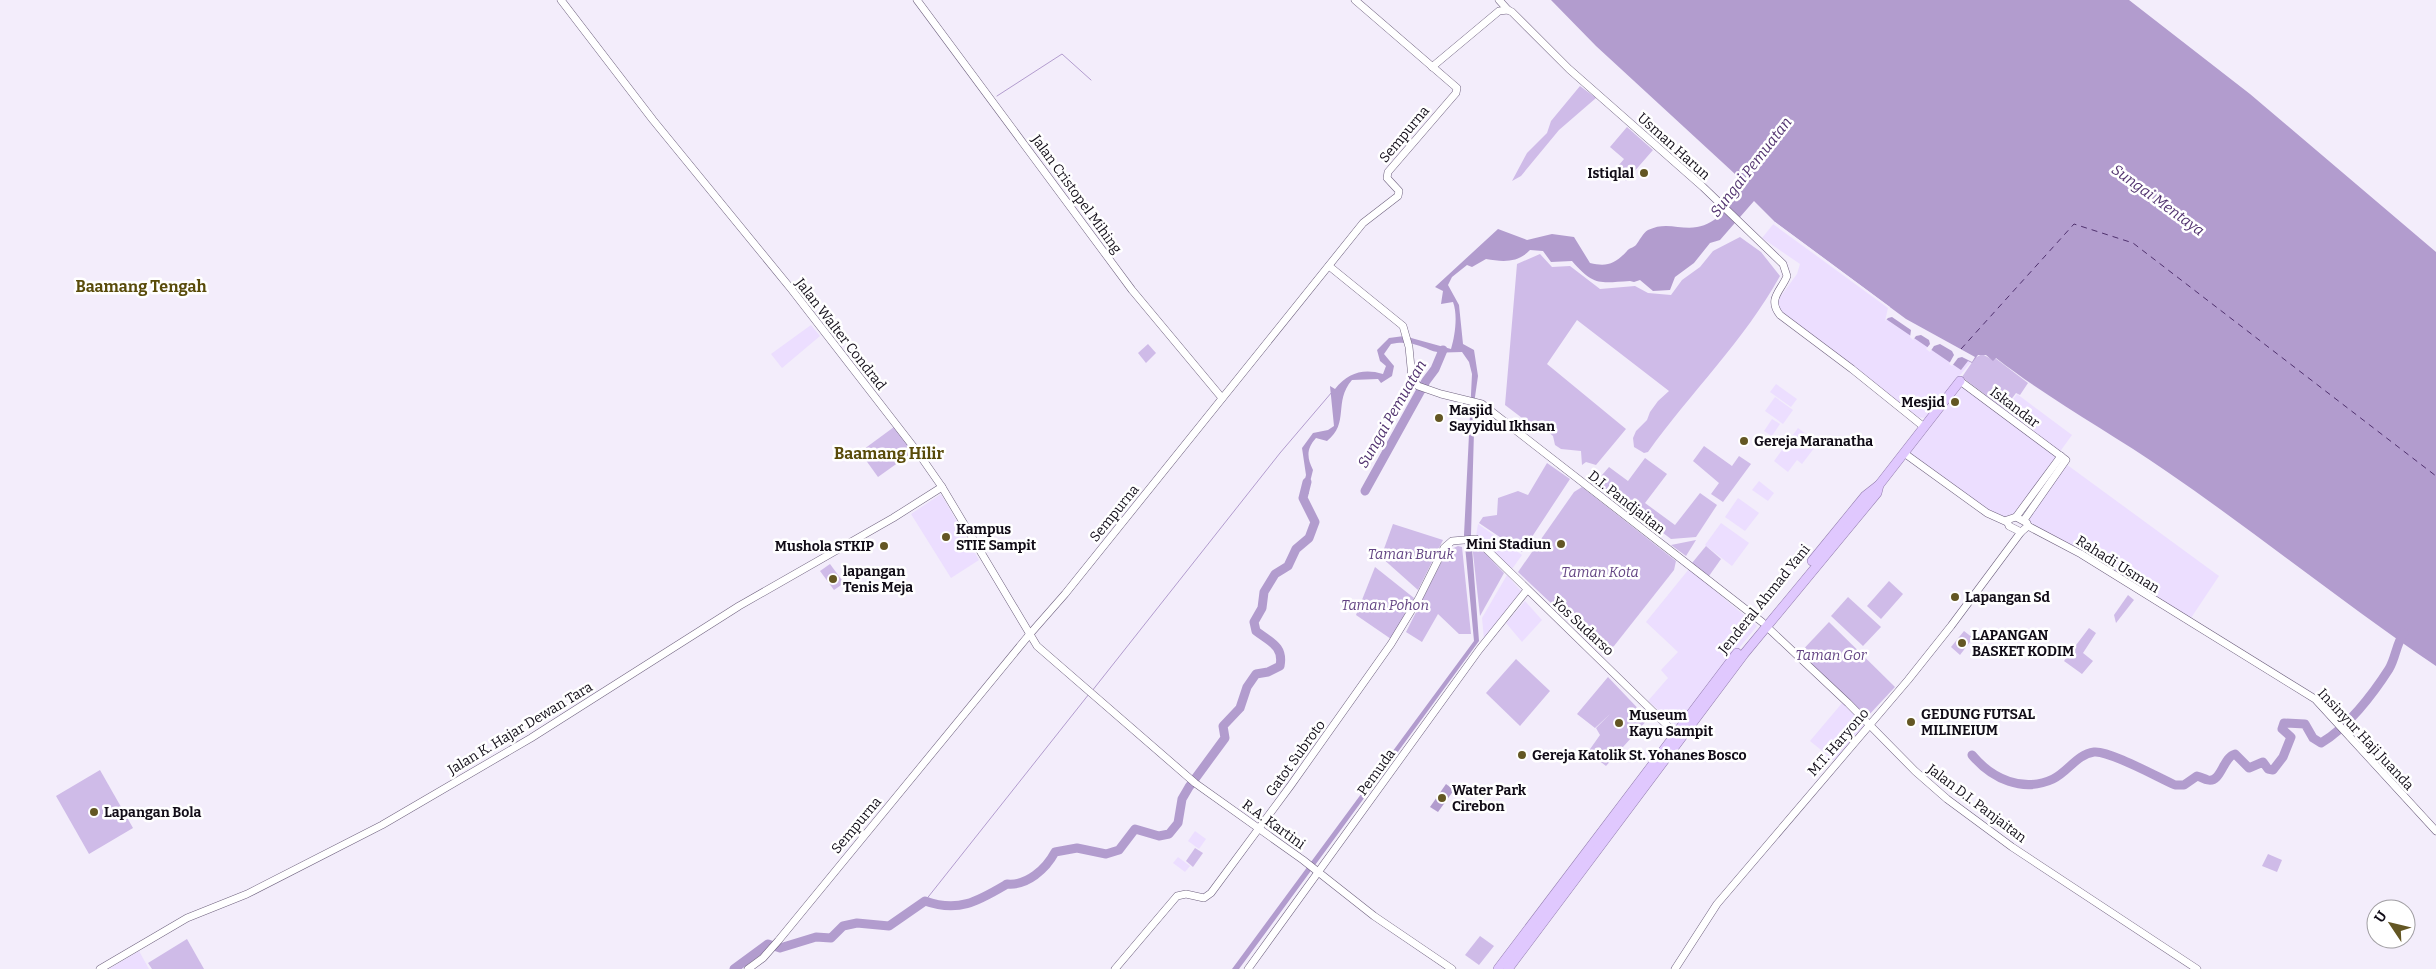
<svg xmlns="http://www.w3.org/2000/svg" width="2436" height="969" viewBox="0 0 2436 969" font-family="Bitter,serif">
<rect width="100%" height="100%" fill="#f3edfb"/>
<g fill="#ecdeff">
<polygon points="1775,222 1906,319 1975,357 1925,418 1918,417 1780,311 1777,306 1778,300 1797,274 1800,264 1762,238"/>
<polygon points="811,325 820,336 782,368 771,354"/>
<polygon points="1776,384 1797,399 1791,407 1770,392"/>
<polygon points="1962,387 2057,457 2015,515 2005,518 1993,513 1909,454"/>
<polygon points="2017,394 2072,435 2059,453 2003,412"/>
<polygon points="1775,397 1793,410 1783,424 1765,411"/>
<polygon points="1772,419 1780,424 1772,436 1764,431"/>
<polygon points="1798,428 1818,443 1802,464 1797,460 1788,472 1774,461"/>
<polygon points="2066,464 2219,576 2191,618 2026,520"/>
<polygon points="1759,481 1774,493 1768,501 1752,490"/>
<polygon points="941,494 979,560 951,578 911,514"/>
<polygon points="1738,498 1759,513 1745,531 1725,517"/>
<polygon points="1721,523 1749,543 1732,566 1705,545"/>
<polygon points="1478,524 1522,555 1512,569 1476,536"/>
<polygon points="1689,569 1757,626 1676,725 1648,701 1668,678 1661,670 1678,652 1646,622"/>
<polygon points="1507,575 1521,591 1484,639 1482,618"/>
<polygon points="1525,601 1542,620 1522,642 1506,623"/>
<polygon points="1843,702 1865,727 1835,761 1810,741"/>
<polygon points="1195,831 1206,839 1199,849 1188,841"/>
<polygon points="1178,857 1190,866 1185,872 1173,863"/>
<polygon points="139,951 149,969 109,969"/>
</g>
<g fill="#cfbbe8">
<polygon points="1580,86 1596,98 1559,130 1521,176 1512,181 1527,153 1547,133 1551,121"/>
<polygon points="1627,127 1653,150 1626,181 1614,171 1624,159 1610,147"/>
<path d="M1740 237 1761 252 1780 276C1744 341 1690 393 1648 452L1644 453 1634 447 1633 438 1636 431 1647 420 1650 412 1658 401 1669 391 1577 320 1547 364 1626 429 1596 465 1586 462 1582 465 1581 451 1561 449 1555 445 1553 436 1546 430 1534 427 1505 405 1517 264 1540 254 1552 267 1570 266 1600 289 1635 286 1648 293 1671 295 1682 280 1700 267 1713 251Z"/>
<polygon points="1148,344 1156,353 1146,363 1138,353"/>
<polygon points="1982,354 1993,360 1995,358 2028,383 2020,395 2016,393 2004,409 1962,377 1975,358"/>
<polygon points="894,427 913,452 878,477 860,452"/>
<polygon points="1704,446 1732,466 1739,456 1751,464 1723,502 1711,494 1719,483 1693,461"/>
<polygon points="1645,458 1667,474 1645,503 1675,525 1700,493 1717,505 1696,537 1671,539 1596,482 1609,467 1628,481"/>
<polygon points="1547,463 1570,479 1522,552 1479,523 1483,517 1497,515 1498,498 1518,491 1528,495"/>
<polygon points="1582,487 1676,561 1674,570 1614,646 1606,651 1601,650 1518,572 1574,492"/>
<polygon points="1393,524 1443,540 1418,590 1381,557"/>
<polygon points="1696,540 1686,556 1671,545"/>
<polygon points="1475,543 1504,573 1480,616 1472,544"/>
<polygon points="1458,546 1462,547 1471,634 1459,634 1438,614 1422,642 1406,632 1447,551"/>
<polygon points="1706,546 1721,559 1709,576 1692,563"/>
<polygon points="830,564 844,583 834,590 820,571"/>
<polygon points="1375,567 1414,598 1391,639 1356,615"/>
<polygon points="1889,581 1903,594 1881,619 1867,606"/>
<polygon points="2128,595 2134,600 2116,623 2114,615"/>
<polygon points="1848,597 1881,627 1863,646 1831,616"/>
<polygon points="1829,622 1895,687 1867,717 1798,655"/>
<polygon points="2089,628 2096,633 2083,653 2093,661 2082,674 2064,661"/>
<polygon points="1964,631 1973,638 1960,655 1951,647"/>
<polygon points="1516,659 1550,691 1520,726 1486,693"/>
<polygon points="1608,677 1648,719 1606,766 1588,752 1600,735 1596,728 1610,714 1595,728 1577,714"/>
<polygon points="100,770 133,828 89,854 56,796"/>
<polygon points="1195,848 1203,853 1193,867 1186,861"/>
<polygon points="2268,854 2282,860 2277,872 2262,866"/>
<polygon points="1480,936 1494,946 1479,965 1465,955"/>
<polygon points="187,939 204,969 152,969 148,963"/>
</g>
<g fill="#b29cce">
<path d="M1551 0H2129L2250 94 2436 252V666C2344 604 2258 534 2166 471 2110 432 2050 400 1996 358L1993 361 1986 355H1978L1972 363 1968 361 1961 370 1886 319 1890 307 1775 222 1754 201 1720 240 1710 243 1694 263 1675 277 1670 290 1653 291 1640 280 1634 282 1630 281C1599 283 1594 286 1572 261L1551 262 1543 251 1530 250C1518 263 1503 262 1486 259L1472 267 1467 265 1452 277 1448 285 1459 305 1463 344 1474 350 1478 376 1475 397 1471 535 1479 641 1239 969H1232L1474 641 1464 535 1472 374 1469 362 1462 352C1451 352 1439 354 1430 350 1416 344 1406 341 1391 344L1384 354 1394 366 1392 376 1381 383 1378 379 1352 380C1333 402 1350 423 1327 441L1316 438C1306 449 1307 458 1313 470L1308 490 1309 494 1302 491 1306 475 1302 448 1313 433 1328 430 1334 426 1330 386 1335 389C1348 373 1363 368 1383 374L1386 366 1380 361 1377 350 1389 338 1404 336 1451 349C1455 336 1458 315 1453 302L1441 304 1443 291 1435 287 1498 229 1527 240 1552 234 1574 237 1590 263C1607 267 1615 264 1627 251 1629 248 1633 248 1636 245 1639 241 1643 233 1648 230 1666 221 1680 230 1697 227 1716 224 1733 205 1742 188L1735 174 1596 46Z"/>
<polygon points="1446,784 1454,790 1438,812 1430,807"/>
</g>
<polygon fill="#f3edfb" points="1775,222 1906,319 1975,357 1972,362 1962,357 1958,358 1952,366 1949,364 1954,355 1952,351 1940,344 1934,346 1930,352 1926,349 1930,344 1929,340 1921,335 1916,336 1913,340 1910,337 1911,330 1892,317 1888,318 1885,321 1888,308 1773,224"/>
<g fill="none" stroke-linecap="round" stroke-linejoin="round">
<g stroke="#b29cce" stroke-width="1">
<polyline points="997,96 1062,54 1091,80"/>
<polyline points="1092,691 1280,453 1332,392"/>
<polyline points="925,901 1089,694"/>
</g>
<g stroke="#b29cce" stroke-width="9">
<polyline points="1365,491 1426,381 1435,369 1443,350"/>
<path d="M1972 755C1992 779 2023 793 2053 779 2068 772 2077 754 2094 752 2109 750 2159 778 2175 785H2184L2197 776C2201 777 2204 779 2208 780 2221 783 2223 757 2235 754L2249 768 2263 762 2268 769 2273 770 2283 757 2291 737 2282 729 2284 723 2305 724 2313 738 2321 743C2347 728 2373 694 2389 669 2396 657 2396 644 2404 633"/>
<path d="M734 969 768 944 780 948 816 937 831 938 843 926 857 923 889 926 925 901C959 913 978 901 1007 884 1027 886 1046 869 1055 852L1077 848 1106 854 1119 850 1135 829 1159 836 1169 834 1178 823 1182 799 1189 787 1225 738 1223 726 1240 708 1247 687 1256 674 1268 672 1280 666C1284 646 1270 642 1256 631L1254 622 1262 608 1264 592 1275 574 1288 566 1296 549 1309 538 1315 522 1303 498 1307 482"/>
</g>
<polyline stroke="#50316e" stroke-width="1" stroke-dasharray="6 5" stroke-linecap="butt" points="1961,349 2074,224 2133,243 2436,476"/>
<defs>
<g id="tertiary">
<polyline points="561,0 653,120 792,290 919,454 942,487 1037,646 1195,783 1303,860 1374,916 1452,969"/>
<polyline points="917,0 1132,290 1222,398"/>
<polyline points="1499,0 1508,10"/>
<path d="M1432 67 1499 11 1508 10 1512 12 1569 69 1703 187 1783 264 1787 276C1781 291 1767 299 1780 315L1852 369 1924 427"/>
<polyline points="1329,266 1403,326 1409,347 1412,378 1418,386 1441,394 1482,404 1762,622"/>
<polyline points="1960,381 2066,460 2024,520"/>
<polyline points="1904,453 1987,513 2007,522"/>
<polyline points="2016,517 2061,456"/>
<polygon points="2016,517 2027,523 2028,526 2021,532 2009,526 2007,520"/>
<polyline points="2028,526 2081,554 2315,699 2436,831"/>
<polyline points="1766,626 1848,703 1915,771 1947,799 2012,847 2197,969"/>
<polyline points="100,969 187,918 247,894 382,825 531,738 739,606 893,518 942,487"/>
<polyline points="748,969 763,958 778,941 1029,635 1065,594 1363,223 1398,196 1399,191 1387,178 1388,172 1456,93 1457,88 1355,0"/>
<polyline points="1115,969 1177,896 1186,894 1204,898 1211,893 1291,785 1391,644 1419,598 1444,548 1452,541 1476,539 1678,736"/>
<polyline points="1248,969 1479,650 1527,590"/>
<polyline points="1675,969 1717,904 1908,680 1951,626 2021,532"/>
</g>
<g id="trunk">
<polyline points="1812,561 1865,496 1879,485"/>
<polyline points="1498,969 1737,653"/>
<polyline points="1508,969 1744,654 1877,493 1879,485 1960,381"/>
</g>
</defs>
<use href="#tertiary" stroke="#6f627f" stroke-width="8"/>
<use href="#trunk" stroke="#937dad" stroke-width="10"/>
<use href="#tertiary" stroke="#fff" stroke-width="7"/>
<use href="#trunk" stroke="#e0c8fe" stroke-width="9"/>
</g>
<g fill="#635623" stroke="#fff" stroke-width="2">
<circle cx="1644" cy="173" r="5"/>
<circle cx="1955" cy="402" r="5"/>
<circle cx="1439" cy="418" r="5"/>
<circle cx="1744" cy="441" r="5"/>
<circle cx="946" cy="537" r="5"/>
<circle cx="1561" cy="544" r="5"/>
<circle cx="884" cy="546" r="5"/>
<circle cx="833" cy="579" r="5"/>
<circle cx="1955" cy="597" r="5"/>
<circle cx="1962" cy="643" r="5"/>
<circle cx="1911" cy="722" r="5"/>
<circle cx="1619" cy="723" r="5"/>
<circle cx="1522" cy="755" r="5"/>
<circle cx="1442" cy="798" r="5"/>
<circle cx="94" cy="812" r="5"/>
</g>
<g text-anchor="middle" stroke-width="5" stroke-linejoin="round" paint-order="stroke">
<g font-size="14" fill="#110c17" stroke="#fff">
<text transform="translate(1404 134) rotate(-50)" y="5">Sempurna</text>
<text transform="translate(1674 146) rotate(42)" y="5">Usman Harun</text>
<text transform="translate(1077 194) rotate(54)" y="5">Jalan Cristopel Mihing</text>
<text transform="translate(841 334) rotate(52)" y="5">Jalan Walter Condrad</text>
<text transform="translate(2015 407) rotate(37)" y="5">Iskandar</text>
<text transform="translate(1627 502) rotate(38)" y="5">D.I. Pandjaitan</text>
<text transform="translate(1114 513) rotate(-51)" y="5">Sempurna</text>
<text transform="translate(2118 564) rotate(32)" y="5">Rahadi Usman</text>
<text transform="translate(1764 599) rotate(-51)" y="5">Jenderal Ahmad Yani</text>
<text transform="translate(1583 626) rotate(43)" y="5">Yos Sudarso</text>
<text transform="translate(520 728) rotate(-31)" y="5">Jalan K. Hajar Dewan Tara</text>
<text transform="translate(2366 739) rotate(47)" y="5">Insinyur Haji Juanda</text>
<text transform="translate(1838 742) rotate(-49)" y="5">M.T. Haryono</text>
<text transform="translate(1295 758) rotate(-54)" y="5">Gatot Subroto</text>
<text transform="translate(1376 772) rotate(-54)" y="5">Pemuda</text>
<text transform="translate(1977 803) rotate(37)" y="5">Jalan D.I. Panjaitan</text>
<text transform="translate(1274 824) rotate(36)" y="5">R.A. Kartini</text>
<text transform="translate(856 825) rotate(-50)" y="5">Sempurna</text>
</g>
<g font-size="14" font-weight="bold" fill="#110c17" stroke="#fff" text-anchor="start">
<text x="1634" y="178" text-anchor="end">Istiqlal</text>
<text x="1945" y="407" text-anchor="end">Mesjid</text>
<text x="1449" y="415">Masjid<tspan x="1449" dy="16">Sayyidul Ikhsan</tspan></text>
<text x="1754" y="446">Gereja Maranatha</text>
<text x="956" y="534">Kampus<tspan x="956" dy="16">STIE Sampit</tspan></text>
<text x="1551" y="549" text-anchor="end">Mini Stadiun</text>
<text x="874" y="551" text-anchor="end">Mushola STKIP</text>
<text x="843" y="576">lapangan<tspan x="843" dy="16">Tenis Meja</tspan></text>
<text x="1965" y="602">Lapangan Sd</text>
<text x="1972" y="640">LAPANGAN<tspan x="1972" dy="16">BASKET KODIM</tspan></text>
<text x="1921" y="719">GEDUNG FUTSAL<tspan x="1921" dy="16">MILINEIUM</tspan></text>
<text x="1629" y="720">Museum<tspan x="1629" dy="16">Kayu Sampit</tspan></text>
<text x="1532" y="760">Gereja Katolik St. Yohanes Bosco</text>
<text x="1452" y="795">Water Park<tspan x="1452" dy="16">Cirebon</tspan></text>
<text x="104" y="817">Lapangan Bola</text>
</g>
<g font-size="14" font-style="italic" fill="#634483" stroke="#fff">
<text x="1411" y="559">Taman Buruk</text>
<text x="1600" y="577">Taman Kota</text>
<text x="1385" y="610">Taman Pohon</text>
<text x="1831" y="660">Taman Gor</text>
</g>
<g font-size="15" font-style="italic" fill="#50316e" stroke="#fff">
<text transform="translate(1751 167) rotate(-52)" y="5">Sungai Pemuatan</text>
<text transform="translate(2158 200) rotate(36)" y="5">Sungai Mentaya</text>
<text transform="translate(1392 414) rotate(-60)" y="5">Sungai Pemuatan</text>
</g>
<g font-size="16" font-weight="bold" fill="#594b0a" stroke="#fff">
<text x="141" y="292">Baamang Tengah</text>
<text x="889" y="459">Baamang Hilir</text>
</g>
</g>
<g transform="translate(2391 924) rotate(305)"><circle r="24" fill="#ffffff" stroke="#a09ea2"/>
<path d="M0-4L9 19L0 12L-9 19Z" fill="#635623"/>
<text y="-8" font-size="14" font-weight="bold" text-anchor="middle" fill="#110c17">U</text>
</g>
</svg>
